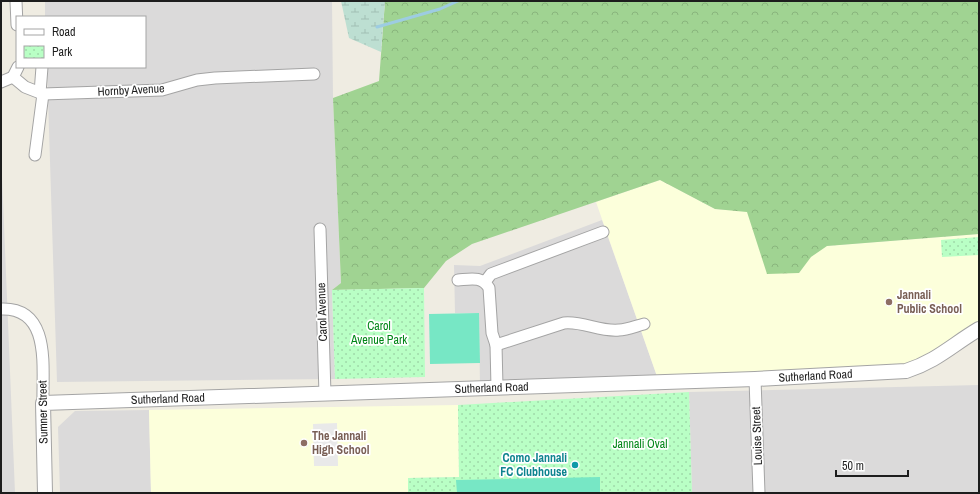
<svg xmlns="http://www.w3.org/2000/svg" width="980" height="494" viewBox="0 0 980 494" font-family="'Archivo Narrow',sans-serif">
<defs>
<pattern id="forest-crowns" width="20" height="18" patternUnits="userSpaceOnUse"><rect width="20" height="18" fill="#a0d392"/><path d="M2 6a3 3 0 1 1 6 0M12 15a3 3 0 1 1 6 0" fill="none" stroke="#89b57d"/></pattern>
<pattern id="wetland-marsh" width="20" height="14" patternUnits="userSpaceOnUse"><rect width="20" height="14" fill="#bddfd2"/><path d="M1 5h8M5 5V1M11 12h8M15 12V8" fill="none" stroke="#a2bfb4"/></pattern>
<pattern id="park-dots" width="8" height="8" patternUnits="userSpaceOnUse"><rect width="8" height="8" fill="#b9ffc5"/><path d="M2 2h.1M6 6h.1" fill="none" stroke="#9fdaa9" stroke-width="1.8" stroke-linecap="round"/></pattern>
</defs>
<rect width="100%" height="100%" fill="#efece2"/>
<g fill="#dbdada">
<polygon points="45,1 332,1 333,98 341,283 332,290 335,379 57,382 47,67 145,67 145,17 45,17"/>
<polygon points="1,152 15,493 1,493"/>
<polygon points="602,220 659,382 480,388 479,313 455,313 454,265 480,266"/>
<polygon points="979,385 979,493 692,493 689,392"/>
<polygon points="149,410 151,493 60,493 58,427 75,411"/>
</g>
<g fill="#fcffdb">
<polygon points="660,180 715,209 747,211 799,273 810,257 826,246 979,234 979,331 924,365 659,382 596,202"/>
<polygon points="458,405 459,477 408,478 408,493 151,493 149,410"/>
</g>
<polygon fill="url(#forest-crowns)" points="385,1 979,1 979,234 827,246 811,257 799,273 767,274 747,212 715,209 660,180 472,244 446,261 424,288 332,290 341,283 333,98 379,81"/>
<polygon fill="url(#wetland-marsh)" points="341,1 385,1 381,52 349,38"/>
<g fill="url(#park-dots)">
<polygon points="979,237 979,255 942,257 941,240"/>
<polygon points="424,288 425,377 335,379 332,290"/>
<polygon points="689,392 692,493 408,493 408,478 459,477 458,405"/>
</g>
<g fill="#77e7c5">
<polygon points="479,313 480,363 430,364 429,314"/>
<polygon points="600,477 600,493 457,493 456,480"/>
</g>
<polygon fill="#e9e9e9" points="337,423 338,466 314,466 313,424"/>
<g fill="none" stroke-linecap="round" stroke-linejoin="round">
<polyline stroke="#9dcce2" stroke-width="3" points="377,27 440,9 458,1"/>
<defs>
<g id="minor">
<polyline points="16,1 17,25"/>
<polyline points="18,67 13,77 25,87 43,94 35,155"/>
<polyline points="1,82 13,77"/>
<polyline points="40,93 42,67"/>
<polyline points="43,94 162,90 197,80 215,78 314,74"/>
<polyline points="320,229 325,394"/>
<path d="M458 280C471 279 482 276 489 288L492 333 496 345 497 387"/>
<polyline points="485,282 491,274 603,232"/>
<path d="M1 309C52 307 42 369 43 403"/>
<path d="M496 345 564 323C583 321 600 332 619 330 627 330 636 326 644 324"/>
<polyline points="755,379 759,493"/>
</g>
<g id="tertiary">
<path id="s1" d="M45 493 43 403 755 379 906 371C937 361 952 345 979 329"/>
</g>
</defs>
<use href="#minor" stroke="#a4a4a4" stroke-width="13"/>
<use href="#tertiary" stroke="#a4a4a4" stroke-width="16"/>
<use href="#minor" stroke="#fff" stroke-width="11"/>
<use href="#tertiary" stroke="#fff" stroke-width="14"/>
</g>
<g fill="#8d6e63" stroke="#fff" stroke-width="1.5">
<circle cx="889" cy="302" r="4"/>
<circle cx="304" cy="443" r="4"/>
</g>
<circle fill="#0f9aa8" stroke="#fff" stroke-width="1.5" cx="575" cy="465" r="4"/>
<g text-anchor="middle" stroke-width="3.5" stroke-linejoin="round" paint-order="stroke">
<g font-size="12" fill="#1d1d1d" stroke="#fff">
<text transform="translate(131 90) rotate(-3)" y="4">Hornby Avenue</text>
<text transform="translate(322 312) rotate(-92)" y="4">Carol Avenue</text>
<text dy="4" stroke="none"><textPath href="#s1" startOffset="863">Sutherland Road</textPath></text>
<text dy="4" stroke="none"><textPath href="#s1" startOffset="539">Sutherland Road</textPath></text>
<text dy="4" stroke="none"><textPath href="#s1" startOffset="215">Sutherland Road</textPath></text>
<text transform="translate(43 412) rotate(-91)" y="4">Sumner Street</text>
<text transform="translate(757 436) rotate(-92)" y="4">Louise Street</text>
</g>
<g font-size="12" font-weight="bold" fill="#785e54" stroke="#fff" text-anchor="start">
<text x="897" y="299">Jannali<tspan x="897" dy="14">Public School</tspan></text>
<text x="312" y="440">The Jannali<tspan x="312" dy="14">High School</tspan></text>
</g>
<g font-size="12" fill="#008617" stroke="#fff">
<text x="379" y="330">Carol<tspan x="379" dy="14">Avenue Park</tspan></text>
<text x="640" y="448">Jannali Oval</text>
</g>
<g font-size="12" font-weight="bold" fill="#0d838f" stroke="#fff" text-anchor="end">
<text x="567" y="462">Como Jannali<tspan x="567" dy="14">FC Clubhouse</tspan></text>
</g>
</g>
<rect width="980" height="494" fill="none" stroke="#1d1d1d" stroke-width="4"/>
<rect x="16" y="16" width="130" height="52" fill="#ffffff" stroke="#a5a5a5"/>
<rect x="24" y="29" width="20" height="6" fill="#ffffff" stroke="#a5a5a5"/>
<text x="52" y="36" font-size="12" fill="#1d1d1d">Road</text>
<rect x="24" y="46" width="20" height="12" fill="url(#park-dots)" stroke="#a5a5a5"/>
<text x="52" y="56" font-size="12" fill="#1d1d1d">Park</text>
<path d="M836 470v6h72v-6" fill="none" stroke="#1d1d1d" stroke-width="2"/>
<text x="842" y="470" font-size="12" fill="#1d1d1d" stroke="#ffffff" stroke-width="3" paint-order="stroke">50 m</text>
</svg>
